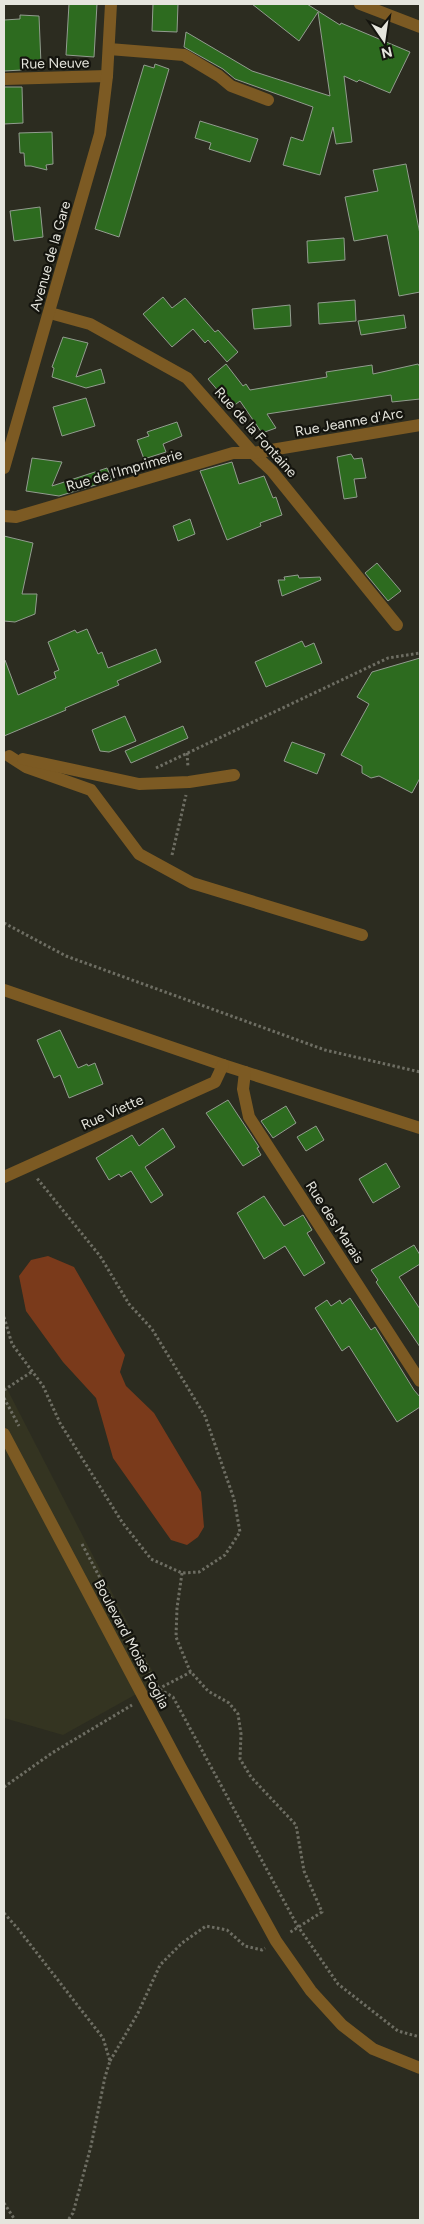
<svg xmlns="http://www.w3.org/2000/svg" width="424" height="2224" viewBox="0 0 424 2224" font-family="Figtree,sans-serif">
<rect width="100%" height="100%" fill="#2c2c20"/>
<polygon fill="#343421" points="4,1383 158,1682 63,1735 4,1718"/>
<polygon fill="#7a3a1b" points="48,1256 74,1267 125,1355 120,1372 126,1386 154,1413 201,1492 204,1527 198,1537 187,1545 171,1540 113,1458 96,1398 63,1362 26,1311 19,1276 31,1260"/>
<g fill="#2d6b1f" stroke="#929c8f">
<polygon points="69,4 97,4 94,57 66,55"/>
<polygon points="153,4 178,4 177,32 152,31"/>
<polygon points="252,4 307,4 340,25 341,23 410,52 390,93 359,80 357,82 344,76 352,142 336,144 333,127 320,175 283,165 291,137 303,141 313,107 235,79 223,69 184,47 186,32 252,71 330,96 318,12 299,41"/>
<polygon points="20,15 39,16 41,64 21,65 22,70 4,71 4,20 20,19"/>
<polygon points="155,64 169,69 119,237 95,229 144,65 154,68"/>
<polygon points="4,87 22,87 23,123 4,124"/>
<polygon points="200,121 258,139 250,162 209,149 211,143 195,138"/>
<polygon points="52,132 53,164 46,165 47,170 31,166 25,166 24,153 20,153 19,133"/>
<polygon points="406,164 420,234 420,292 399,296 387,235 354,241 345,197 378,191 373,170"/>
<polygon points="40,207 43,237 14,241 10,211"/>
<polygon points="344,238 345,260 308,263 307,241"/>
<polygon points="163,297 172,308 185,298 215,332 218,330 238,352 227,362 208,340 205,343 193,329 172,347 143,314"/>
<polygon points="355,300 356,321 319,324 318,303"/>
<polygon points="290,305 291,326 254,329 252,309"/>
<polygon points="404,315 406,328 361,335 358,321"/>
<polygon points="63,337 88,343 76,377 101,369 105,383 86,388 52,377 54,368 52,367"/>
<polygon points="226,364 243,386 246,384 250,390 327,377 326,372 372,365 373,374 418,364 420,367 420,399 392,402 391,395 267,414 276,428 262,433 240,401 232,407 208,379"/>
<polygon points="86,398 95,426 62,436 53,407"/>
<polygon points="177,422 182,436 163,444 166,452 144,459 137,440 149,436 147,432"/>
<polygon points="351,454 354,459 362,458 366,478 354,479 357,497 344,499 337,457"/>
<polygon points="32,458 62,462 52,486 107,468 112,480 59,496 26,491"/>
<polygon points="232,462 239,484 264,476 273,498 276,497 282,515 260,523 261,526 227,540 200,471"/>
<polygon points="190,519 195,534 178,541 173,526"/>
<polygon points="4,536 33,543 22,594 37,594 35,614 15,622 4,621"/>
<polygon points="377,563 401,591 388,601 365,573"/>
<polygon points="298,575 299,578 320,577 321,580 282,596 278,580 285,580 284,577"/>
<polygon points="87,629 98,654 102,652 108,668 156,649 161,662 117,681 119,685 65,708 66,710 4,736 4,661 5,660 18,695 56,678 54,672 59,670 48,642 75,630 77,633"/>
<polygon points="302,641 305,647 314,643 322,663 266,687 255,662"/>
<polygon points="420,658 420,778 412,793 379,776 371,778 362,773 362,766 341,755 369,704 357,697 372,672"/>
<polygon points="125,716 136,741 109,752 100,751 92,730"/>
<polygon points="183,726 188,738 131,763 125,751"/>
<polygon points="292,742 325,754 317,774 284,761"/>
<polygon points="60,1030 78,1068 87,1064 88,1066 95,1063 103,1084 69,1098 60,1075 54,1078 37,1040"/>
<polygon points="228,1100 259,1147 257,1148 261,1155 243,1166 206,1113"/>
<polygon points="286,1106 296,1123 273,1138 261,1121"/>
<polygon points="316,1126 324,1140 306,1151 297,1137"/>
<polygon points="163,1128 175,1147 145,1167 163,1195 151,1203 131,1171 121,1177 119,1174 109,1180 96,1158 132,1135 139,1146"/>
<polygon points="386,1163 400,1187 373,1203 359,1179"/>
<polygon points="264,1196 284,1226 303,1215 312,1230 307,1233 325,1263 304,1276 285,1246 264,1259 237,1213"/>
<polygon points="414,1245 420,1255 420,1264 399,1277 420,1309 420,1347 376,1282 378,1280 371,1270"/>
<polygon points="350,1298 371,1330 375,1327 414,1390 420,1397 420,1407 397,1422 349,1346 342,1351 315,1308 327,1300 331,1306 340,1300 342,1304"/>
</g>
<g fill="none" stroke-linecap="round" stroke-linejoin="round">
<g stroke="#6e6e63" stroke-width="3" stroke-dasharray="2.5 2.5" stroke-linecap="butt">
<polyline points="187,753 188,767"/>
<polyline points="156,768 388,658 420,653"/>
<polyline points="172,855 186,795"/>
<polyline points="4,923 66,956 325,1050 420,1072"/>
<polyline points="4,1317 12,1344 43,1386 60,1423 122,1522 151,1559 182,1573 199,1572 225,1555 240,1532 234,1499 205,1416 152,1329 129,1304 100,1256 36,1177"/>
<polyline points="4,1390 33,1371"/>
<polyline points="4,1398 19,1426"/>
<polyline points="82,1544 159,1689 173,1697 297,1925 338,1984 398,2031 420,2037"/>
<polyline points="182,1573 177,1608 176,1637 190,1671 208,1691 229,1703 238,1714 241,1734 240,1759 251,1777 296,1825 304,1871 322,1912 289,1933"/>
<polyline points="158,1689 191,1672"/>
<polyline points="4,1787 52,1753 132,1705"/>
<polyline points="4,1913 19,1930 103,2038 110,2061 105,2077 91,2146 73,2213 68,2220"/>
<polyline points="110,2061 138,2013 160,1965 182,1943 206,1926 227,1930 245,1946 262,1950 265,1948"/>
<polyline points="4,2203 15,2220"/>
</g>
<g stroke="#7c5a23" stroke-width="12">
<polyline points="360,4 420,27"/>
<polyline points="109,49 184,55 219,76 231,86 268,100"/>
<polyline points="4,79 107,76"/>
<polyline points="50,313 90,324 187,378 253,453 272,471 397,625"/>
<polyline points="4,468 100,134 107,76 111,4"/>
<polyline points="4,516 16,517 233,453 253,453 420,425"/>
<polyline points="9,756 26,767 91,790 139,854 192,883 362,935"/>
<polyline points="23,759 139,784 189,782 234,775"/>
<polyline points="4,990 223,1065 420,1128"/>
<polyline points="245,1072 243,1089 249,1117 420,1381"/>
<polyline points="4,1177 215,1082 223,1065"/>
<polyline points="4,1434 180,1766 276,1941 311,1991 342,2025 373,2049 420,2068"/>
</g>
</g>
<g text-anchor="middle" stroke-width="4.5" stroke-linejoin="round" paint-order="stroke">
<g font-size="14" fill="#e5e5dd" stroke="#14140e">
<text transform="translate(55 63) rotate(-1)" y="5">Rue Neuve</text>
<text transform="translate(50 256) rotate(-74)" y="5">Avenue de la Gare</text>
<text transform="translate(349 422) rotate(-10)" y="5">Rue Jeanne d'Arc</text>
<text transform="translate(256 432) rotate(48)" y="5">Rue de la Fontaine</text>
<text transform="translate(124 470) rotate(-16)" y="5">Rue de l'Imprimerie</text>
<text transform="translate(112 1112) rotate(-24)" y="5">Rue Viette</text>
<text transform="translate(335 1222) rotate(57)" y="5">Rue des Marais</text>
<text transform="translate(132 1644) rotate(62)" y="5">Boulevard Moise Foglia</text>
</g>
</g>
<rect width="424" height="2224" fill="none" stroke="#e5e5dd" stroke-width="10"/>
<g transform="translate(384 40) rotate(167)" stroke="#14140e" stroke-width="4" paint-order="stroke">
<path d="M0-4L9 19L0 12L-9 19Z" fill="#e5e5dd"/>
<text y="-8" font-size="14" font-weight="bold" text-anchor="middle" fill="#e5e5dd">N</text>
</g>
</svg>
